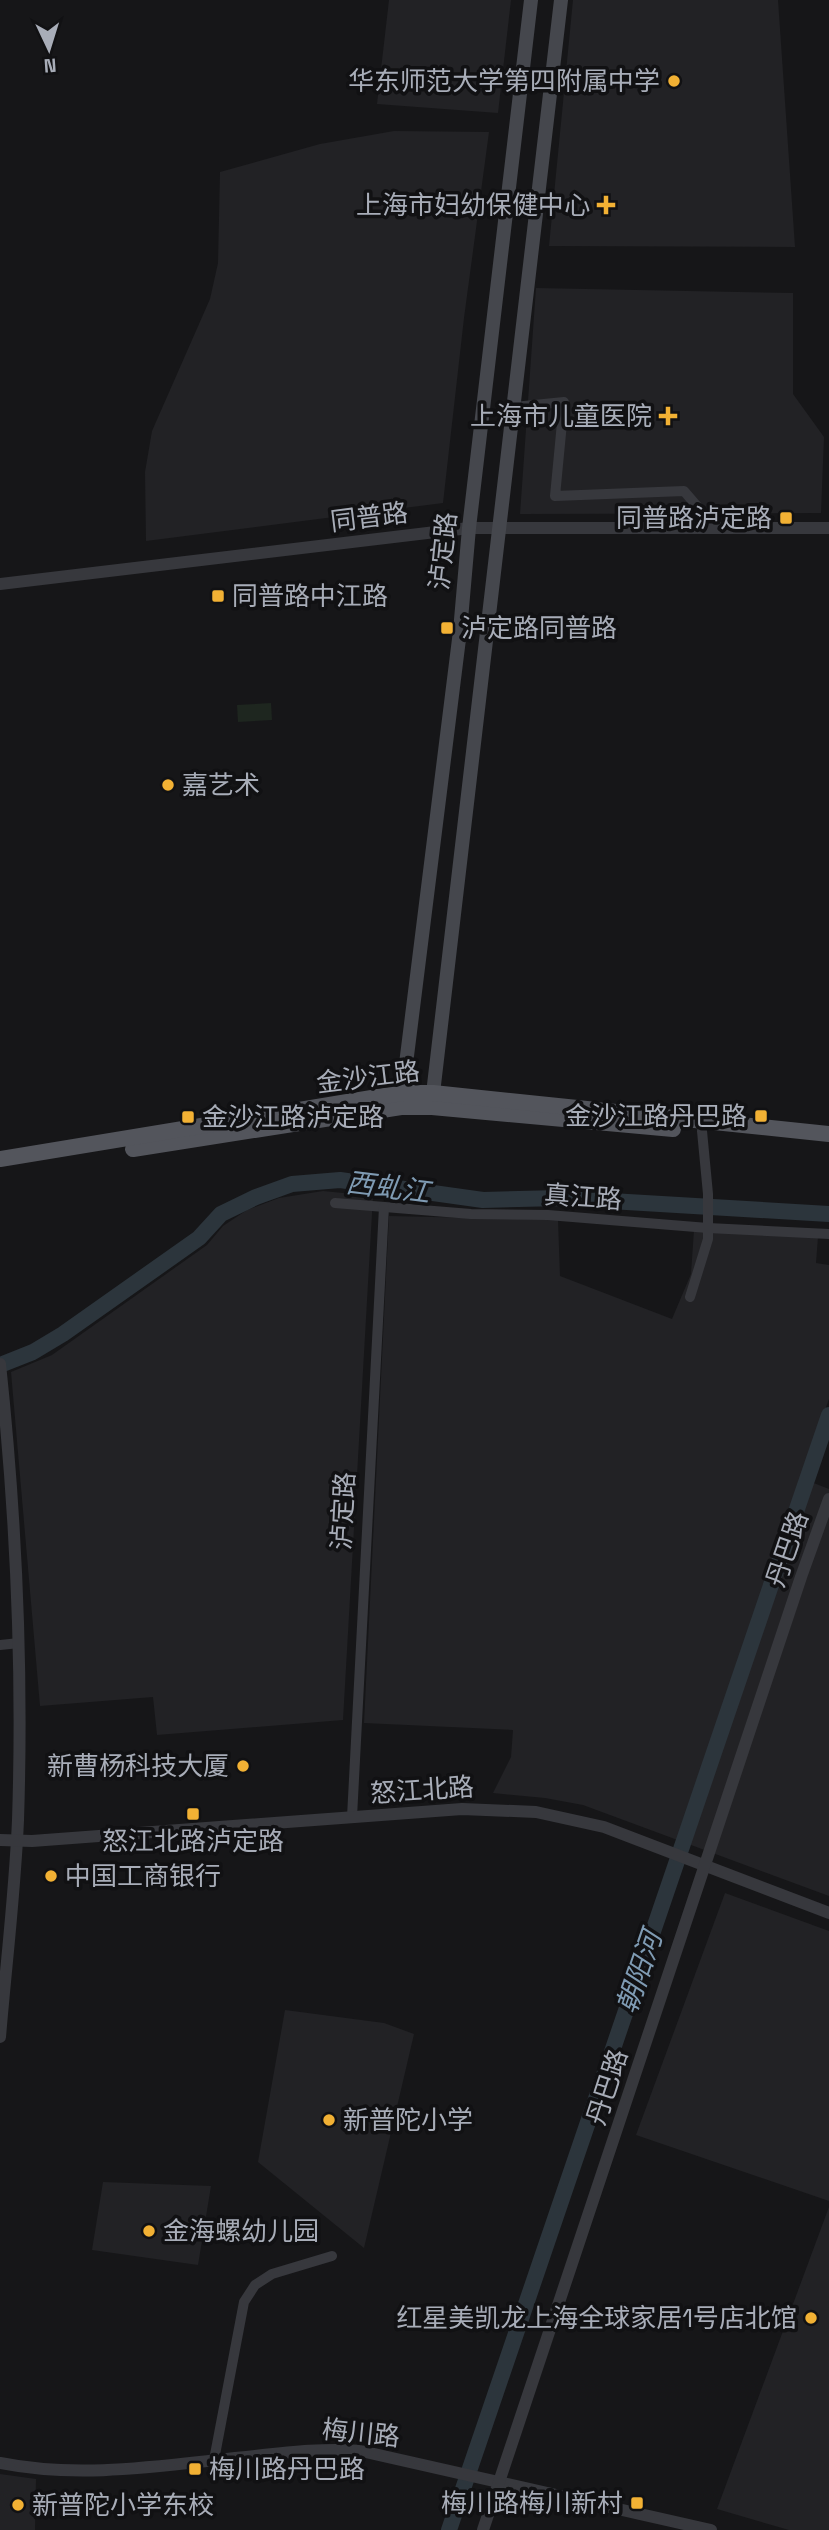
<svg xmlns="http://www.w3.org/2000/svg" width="829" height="2530" viewBox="0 0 829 2530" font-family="'Space Grotesk','Noto Sans SC',sans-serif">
<rect width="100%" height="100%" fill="#161618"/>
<g fill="#222225">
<polygon points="389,0 511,0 498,113 377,104"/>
<polygon points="573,0 778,0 795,247 549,246"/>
<polygon points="394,131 489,132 464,318 443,503 146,541 145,472 152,431 210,299 218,263 220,172 320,144"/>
<polygon points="536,288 793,293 793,394 824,437 821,513 520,514"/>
<polygon points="323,1191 373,1196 343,1720 157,1735 153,1697 40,1706 11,1372 52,1355 207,1245 223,1226 247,1210 279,1198"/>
<polygon points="389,1216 558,1220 560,1276 672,1319 691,1274 694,1230 818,1237 816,1263 829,1265 829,1399 801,1478 829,1489 829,1896 583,1805 545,1798 493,1793 511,1757 513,1730 364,1723"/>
<polygon points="725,1893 829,1931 829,2201 636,2135"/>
<polygon points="285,2010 384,2023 414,2034 364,2248 258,2162"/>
<polygon points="103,2182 211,2186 198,2265 92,2250"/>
<polygon points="829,2207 829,2530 789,2530 717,2509"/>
<polygon points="0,2474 36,2479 35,2530 0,2530"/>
</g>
<polygon fill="#1e261f" points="271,703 272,720 238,722 237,705"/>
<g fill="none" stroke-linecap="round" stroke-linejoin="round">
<g stroke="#2c353c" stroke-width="16">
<polyline points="0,1365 33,1352 63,1334 199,1238 221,1214 256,1197 292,1184 340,1180 483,1200 560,1198 829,1214"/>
<polyline points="449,2530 829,1415"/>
</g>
<g stroke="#37383d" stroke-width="10">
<polyline points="514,407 564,402 555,496 684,491 715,527"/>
<polyline points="335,1203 471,1214 548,1215 708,1228 829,1234"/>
<polyline points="690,1297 708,1239 708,1194 702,1131"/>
<polyline points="0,1645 19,1643"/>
<polyline points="352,1817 384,1207"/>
<polyline points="214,2460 244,2302 255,2285 272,2274 332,2256"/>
</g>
<g stroke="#37383d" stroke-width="12">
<polyline points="0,584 469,528 829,528"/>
<path d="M0 1364C16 1515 23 1668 18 1820 15 1892 6 1965 0 2037"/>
<polyline points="0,1840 32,1841 462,1809 536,1812 604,1827 829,1913"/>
<path d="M0 2463C84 2480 171 2464 255 2456 291 2452 326 2448 361 2451L711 2530"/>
<polyline points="483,2530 801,1577 829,1499"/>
</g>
<g stroke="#45474d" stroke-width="14">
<polyline points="432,1102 561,0"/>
<polyline points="401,1104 460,631 469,528 531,0"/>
</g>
<g stroke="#53555c" stroke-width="16">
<polyline points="133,1149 401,1107 432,1107 673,1129"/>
<polyline points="0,1159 402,1093 433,1093 829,1134"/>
</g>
</g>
<g fill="#f2b134" stroke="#111113" stroke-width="2.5">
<circle cx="674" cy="81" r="7"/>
<path d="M602.5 194.5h7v7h7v7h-7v7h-7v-7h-7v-7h7z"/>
<path d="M664.5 405.5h7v7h7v7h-7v7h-7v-7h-7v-7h7z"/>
<rect x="779" y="511" width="14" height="14" rx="3.5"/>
<rect x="211" y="589" width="14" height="14" rx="3.5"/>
<rect x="440" y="621" width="14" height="14" rx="3.5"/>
<circle cx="168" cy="785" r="7"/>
<rect x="754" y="1109" width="14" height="14" rx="3.5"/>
<rect x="181" y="1110" width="14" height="14" rx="3.5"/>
<circle cx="243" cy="1766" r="7"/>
<rect x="186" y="1807" width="14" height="14" rx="3.5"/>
<circle cx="51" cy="1876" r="7"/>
<circle cx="329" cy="2120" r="7"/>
<circle cx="149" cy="2231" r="7"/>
<circle cx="811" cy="2318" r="7"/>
<rect x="188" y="2462" width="14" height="14" rx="3.5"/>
<rect x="630" y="2496" width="14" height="14" rx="3.5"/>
<circle cx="18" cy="2505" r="7"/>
</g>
<g text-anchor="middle" stroke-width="7" stroke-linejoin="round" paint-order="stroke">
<g font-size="26" fill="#a8adb8" stroke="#111113" text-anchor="start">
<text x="660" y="90" text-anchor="end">华东师范大学第四附属中学</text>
<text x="590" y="214" text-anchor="end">上海市妇幼保健中心</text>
<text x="652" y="425" text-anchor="end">上海市儿童医院</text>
<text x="772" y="527" text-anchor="end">同普路泸定路</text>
<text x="232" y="605">同普路中江路</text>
<text x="461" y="637">泸定路同普路</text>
<text x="182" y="794">嘉艺术</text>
<text x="747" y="1125" text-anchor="end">金沙江路丹巴路</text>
<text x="202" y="1126">金沙江路泸定路</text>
<text x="229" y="1775" text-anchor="end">新曹杨科技大厦</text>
<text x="193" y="1850" text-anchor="middle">怒江北路泸定路</text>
<text x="65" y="1885">中国工商银行</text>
<text x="343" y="2129">新普陀小学</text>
<text x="163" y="2240">金海螺幼儿园</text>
<text x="797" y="2327" text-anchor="end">红星美凯龙上海全球家居1号店北馆</text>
<text x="209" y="2478">梅川路丹巴路</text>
<text x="623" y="2512" text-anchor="end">梅川路梅川新村</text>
<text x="32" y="2514">新普陀小学东校</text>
</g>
<g font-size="26" fill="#a8adb8" stroke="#111113">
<text transform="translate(369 517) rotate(-7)" y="9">同普路</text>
<text transform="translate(443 551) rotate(-84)" y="9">泸定路</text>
<text transform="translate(368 1077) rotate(-7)" y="9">金沙江路</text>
<text transform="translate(583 1197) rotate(4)" y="9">真江路</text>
<text transform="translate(343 1511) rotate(-87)" y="9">泸定路</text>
<text transform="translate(787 1549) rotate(-71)" y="9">丹巴路</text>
<text transform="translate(422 1790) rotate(-4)" y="9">怒江北路</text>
<text transform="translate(607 2087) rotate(-72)" y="9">丹巴路</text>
<text transform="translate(361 2433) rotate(6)" y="9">梅川路</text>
</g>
<g font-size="28" font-style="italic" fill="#7f9bb3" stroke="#111113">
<text transform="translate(388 1187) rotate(7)" y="10">西虬江</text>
<text transform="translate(639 1972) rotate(-71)" y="10">朝阳河</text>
</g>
</g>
<g transform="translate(49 49) rotate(176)" stroke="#111113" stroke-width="5" paint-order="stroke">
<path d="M0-5L12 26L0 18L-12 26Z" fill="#a8adb8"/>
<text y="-10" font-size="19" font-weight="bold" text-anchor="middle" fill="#a8adb8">N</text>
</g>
</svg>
